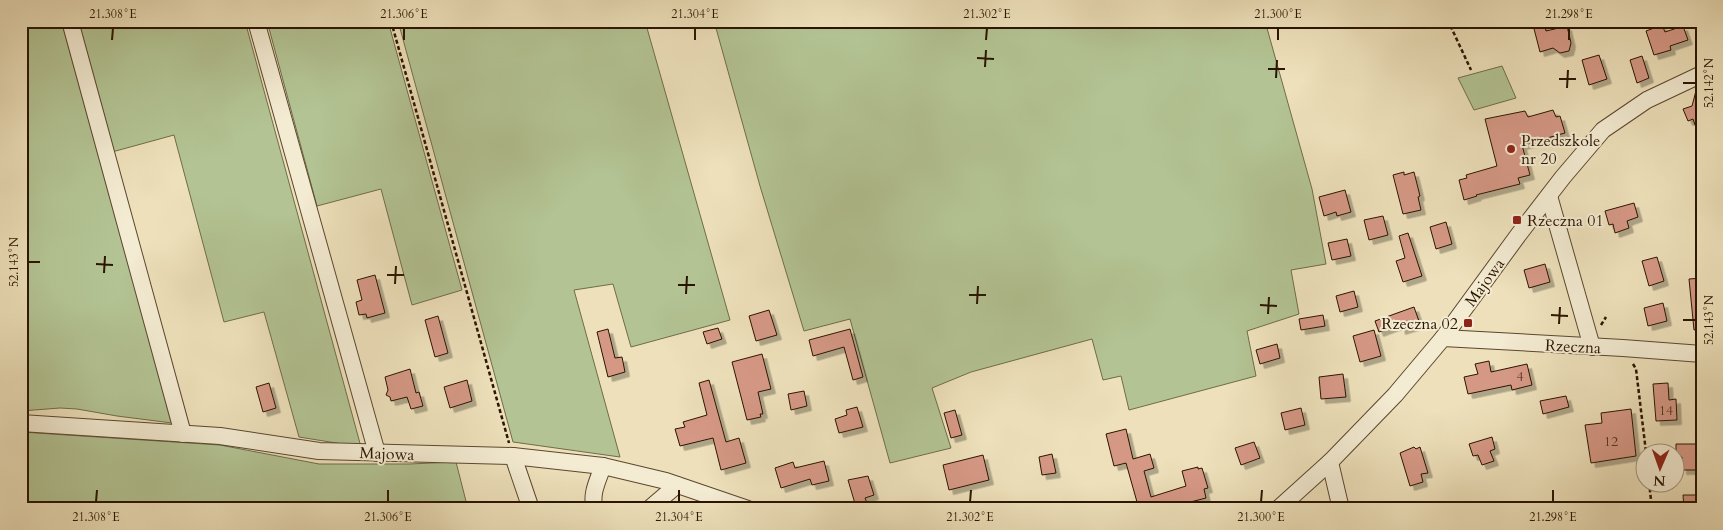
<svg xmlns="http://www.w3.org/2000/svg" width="1723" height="530" viewBox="0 0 1723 530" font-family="Cardo,serif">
<defs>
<filter id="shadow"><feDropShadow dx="4.5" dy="4.5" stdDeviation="0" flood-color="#0004"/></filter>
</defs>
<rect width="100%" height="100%" fill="#ede0ba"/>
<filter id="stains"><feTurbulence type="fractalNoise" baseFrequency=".004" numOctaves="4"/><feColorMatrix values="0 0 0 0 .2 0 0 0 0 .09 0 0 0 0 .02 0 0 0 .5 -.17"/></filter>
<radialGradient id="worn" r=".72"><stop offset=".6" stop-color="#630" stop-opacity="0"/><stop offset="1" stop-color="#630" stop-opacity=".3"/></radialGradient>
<g fill="#b3c393" stroke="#6f6c4a">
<polygon points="21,21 63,21 172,423 117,416 77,409 60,408 21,411"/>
<polygon points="77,21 245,21 361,447 299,437 264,312 224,322 174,135 112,152"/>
<polygon points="267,21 388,21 462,290 412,305 381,189 317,206"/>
<polygon points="398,21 645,21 730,320 631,347 613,284 574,290 620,457 513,442"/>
<polygon points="714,21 1265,21 1312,189 1326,264 1291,270 1299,314 1247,331 1256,376 1129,410 1121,376 1103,380 1092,339 971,372 932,388 951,448 890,463 850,319 804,331 760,186"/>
<polygon points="1502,66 1516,98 1474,110 1458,78"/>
<polygon points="21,432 220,445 319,464 409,464 456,462 468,509 21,509"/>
</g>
<g fill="#d59885" stroke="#2b1400" filter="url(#shadow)">
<polygon points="1532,21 1544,21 1546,31 1567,26 1571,43 1569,51 1560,53 1553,48 1540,52"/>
<polygon points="1662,25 1665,32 1683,26 1688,40 1670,46 1671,50 1654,55 1646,31"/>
<polygon points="1599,55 1607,79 1589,85 1582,60"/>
<polygon points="1642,56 1649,78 1637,83 1630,60"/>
<polygon points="1702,85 1702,138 1700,139 1693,119 1688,121 1683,109 1692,106 1697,87"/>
<polygon points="1553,110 1556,117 1560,116 1565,133 1522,145 1530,175 1518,178 1520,184 1476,195 1477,196 1464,200 1459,180 1467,178 1466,175 1497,166 1485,119 1525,111 1528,117"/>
<polygon points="1404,172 1404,175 1414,172 1420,196 1418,197 1421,210 1403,214 1393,175"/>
<polygon points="1345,190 1351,212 1337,216 1336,212 1324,216 1319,197"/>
<polygon points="1634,203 1638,217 1627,221 1629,228 1615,233 1613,224 1609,225 1605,211"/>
<polygon points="1383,216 1388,235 1369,240 1364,220"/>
<polygon points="1446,222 1452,244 1436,249 1430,227"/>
<polygon points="1408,233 1422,276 1403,282 1396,261 1405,258 1399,236"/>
<polygon points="1347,239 1351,256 1332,260 1328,243"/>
<polygon points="1657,257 1664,281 1649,286 1642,261"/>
<polygon points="1545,264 1550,282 1529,288 1524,270"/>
<polygon points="375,275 385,313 367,318 366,314 359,315 356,302 362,300 357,280"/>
<polygon points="1702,278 1702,329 1694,330 1689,279"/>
<polygon points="1354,291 1358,307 1340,312 1336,296"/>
<polygon points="1663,303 1667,321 1648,326 1644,308"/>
<polygon points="1414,307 1420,324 1401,330 1400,324 1379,332 1375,321"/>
<polygon points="769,310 777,335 756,341 749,316"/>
<polygon points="1323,315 1325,326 1301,330 1299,319"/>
<polygon points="438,316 448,353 435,357 425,320"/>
<polygon points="718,328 722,339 707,344 703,332"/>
<polygon points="608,329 615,358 622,357 625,372 608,377 597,332"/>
<polygon points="850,329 863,377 853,380 844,347 813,356 809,340"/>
<polygon points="1374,330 1381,356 1360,362 1353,336"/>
<polygon points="1277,344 1280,358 1260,364 1256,350"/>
<polygon points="762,354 771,389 758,392 763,414 760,414 761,417 747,420 732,362"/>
<polygon points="1489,361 1491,372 1527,364 1532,385 1512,390 1511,385 1468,394 1464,377 1478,374 1475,364"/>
<polygon points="410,369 416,393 419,392 423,406 411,409 407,397 391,401 390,397 386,395 388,390 385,377"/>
<polygon points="1343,374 1346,397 1321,399 1319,377"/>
<polygon points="467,380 472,401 450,408 444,387"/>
<polygon points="709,380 726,442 739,438 746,463 721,470 713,438 680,446 675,429 685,427 683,422 707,415 699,383"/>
<polygon points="269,383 276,408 263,412 256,387"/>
<polygon points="1668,383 1669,400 1676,399 1677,420 1656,421 1653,384"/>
<polygon points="804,391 807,406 791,410 788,394"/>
<polygon points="1566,396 1569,407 1543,414 1540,401"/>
<polygon points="857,407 863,427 839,433 835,419 847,415 846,410"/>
<polygon points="1301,408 1305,425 1285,430 1281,413"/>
<polygon points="1631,409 1636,456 1591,463 1585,425 1602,423 1601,413"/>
<polygon points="955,410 962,435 951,438 944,413"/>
<polygon points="1126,429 1133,459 1150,454 1154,468 1144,471 1151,497 1186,486 1182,471 1198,467 1198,469 1202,468 1208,488 1204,489 1206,498 1171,507 1171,509 1123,509 1122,506 1137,502 1126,463 1114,466 1106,434"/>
<polygon points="1492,437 1495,449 1490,451 1494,461 1482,465 1478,455 1473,456 1469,444"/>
<polygon points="1254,442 1260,458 1241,465 1235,448"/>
<polygon points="1676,444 1700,444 1700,446 1702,446 1701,470 1682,470 1682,457 1676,457"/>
<polygon points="1414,447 1416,449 1420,447 1428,473 1421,474 1423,482 1410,486 1400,453"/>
<polygon points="1052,454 1056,473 1042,475 1039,457"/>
<polygon points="983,455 989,480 949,490 943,465"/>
<polygon points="824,461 829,481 812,485 810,479 781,488 775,468 793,462 795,468"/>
<polygon points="868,476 874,495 865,498 867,503 856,507 848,480"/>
<polygon points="1683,495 1696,495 1696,509 1684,509"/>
</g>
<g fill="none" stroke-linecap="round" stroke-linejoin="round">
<defs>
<g id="minor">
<polyline points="70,21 183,434"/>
<polyline points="256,21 377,453"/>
<polyline points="1549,196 1592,347"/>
<polyline points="1443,338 1623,348 1702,354"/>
<polyline points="21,423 220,436 319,451 513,456 603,466 666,481 748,509"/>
<polyline points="513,456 531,509"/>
<polyline points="1330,462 1341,509"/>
<path d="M595 509C590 495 598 480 603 466"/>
<polyline points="649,509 677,485"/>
<polyline points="1278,509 1330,462 1395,395 1443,338 1519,234 1563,177 1603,130 1647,100 1702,74"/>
</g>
</defs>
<use href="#minor" stroke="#5c472e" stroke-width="18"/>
<g stroke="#2b1400" stroke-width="2.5" stroke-dasharray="4 2.5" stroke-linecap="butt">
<polyline points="391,21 509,443"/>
<polyline points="1456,21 1451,27 1471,70"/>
<polyline points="1601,325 1606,317"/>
<polyline points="1633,364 1636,369 1646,452"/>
<polyline points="1649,482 1652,509"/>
</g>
<use href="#minor" stroke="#f3ebd2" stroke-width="16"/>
</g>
<path fill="none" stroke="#2b1400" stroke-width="2" d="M112 40 113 28M404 40V28M695 40V28M986 40 987 28M1278 40V28M1569 40V28M977 58 994 59M985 67 986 50M1268 69H1285M1276 78 1277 60M1559 79H1576M1683 83H1696M1567 88 1568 70M28 262H40M96 264 113 265M104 273 105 256M387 275H404M395 284 396 266M678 285H695M686 294 687 276M969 295H986M977 304 978 286M1260 305 1277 306M1268 314 1269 297M1551 315 1568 316M1683 320H1696M1559 324 1560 307M96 502 97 490M388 502V490M679 502V490M970 502 971 490M1261 502 1262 490M1553 502V490"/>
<g fill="#8f2418" stroke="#f3ebd2" stroke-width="2">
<circle cx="1511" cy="149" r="5"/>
<rect x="1512" y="215" width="10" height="10" rx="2.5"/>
<rect x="1463" y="318" width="10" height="10" rx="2.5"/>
</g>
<g text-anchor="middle" stroke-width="4" stroke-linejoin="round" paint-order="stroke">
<g font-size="14" fill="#563521">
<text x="1520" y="381">4</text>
<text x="1666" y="415">14</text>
<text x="1611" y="446">12</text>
</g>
<g font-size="16" fill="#2b1400" stroke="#f3ebd2" text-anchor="start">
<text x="1521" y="146">Przedszkole<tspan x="1521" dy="18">nr 20</tspan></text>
<text x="1527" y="226">Rzeczna 01</text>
<text x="1458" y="329" text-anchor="end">Rzeczna 02</text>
</g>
<g font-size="16" fill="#2b1400" stroke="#f3ebd2">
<text transform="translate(1484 282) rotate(-54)" y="6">Majowa</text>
<text transform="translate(1573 346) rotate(3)" y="6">Rzeczna</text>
<text transform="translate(387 453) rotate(2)" y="6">Majowa</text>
</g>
</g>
<rect width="1723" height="530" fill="none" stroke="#ede0ba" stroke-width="55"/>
<g transform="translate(1660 468) rotate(182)"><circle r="24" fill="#f3ebd2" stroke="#a3957e"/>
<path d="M0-4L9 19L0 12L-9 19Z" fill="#8f2418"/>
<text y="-8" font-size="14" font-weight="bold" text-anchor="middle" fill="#2b1400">N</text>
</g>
<rect x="28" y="28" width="1668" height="474" fill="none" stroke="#2b1400" stroke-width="2"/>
<g font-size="12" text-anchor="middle" fill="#2b1400">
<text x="113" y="18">21.308°E</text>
<text x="404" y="18">21.306°E</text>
<text x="695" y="18">21.304°E</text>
<text x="987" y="18">21.302°E</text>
<text x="1278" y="18">21.300°E</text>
<text x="1569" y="18">21.298°E</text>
<text transform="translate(1709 83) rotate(-90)" y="4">52.142°N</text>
<text transform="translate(14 262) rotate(-90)" y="4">52.143°N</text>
<text transform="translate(1709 320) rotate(-90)" y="4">52.143°N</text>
<text x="96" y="521">21.308°E</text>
<text x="388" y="521">21.306°E</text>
<text x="679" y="521">21.304°E</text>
<text x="970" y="521">21.302°E</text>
<text x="1261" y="521">21.300°E</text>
<text x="1553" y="521">21.298°E</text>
</g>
<rect width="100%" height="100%" filter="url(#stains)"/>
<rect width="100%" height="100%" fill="url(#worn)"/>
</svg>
